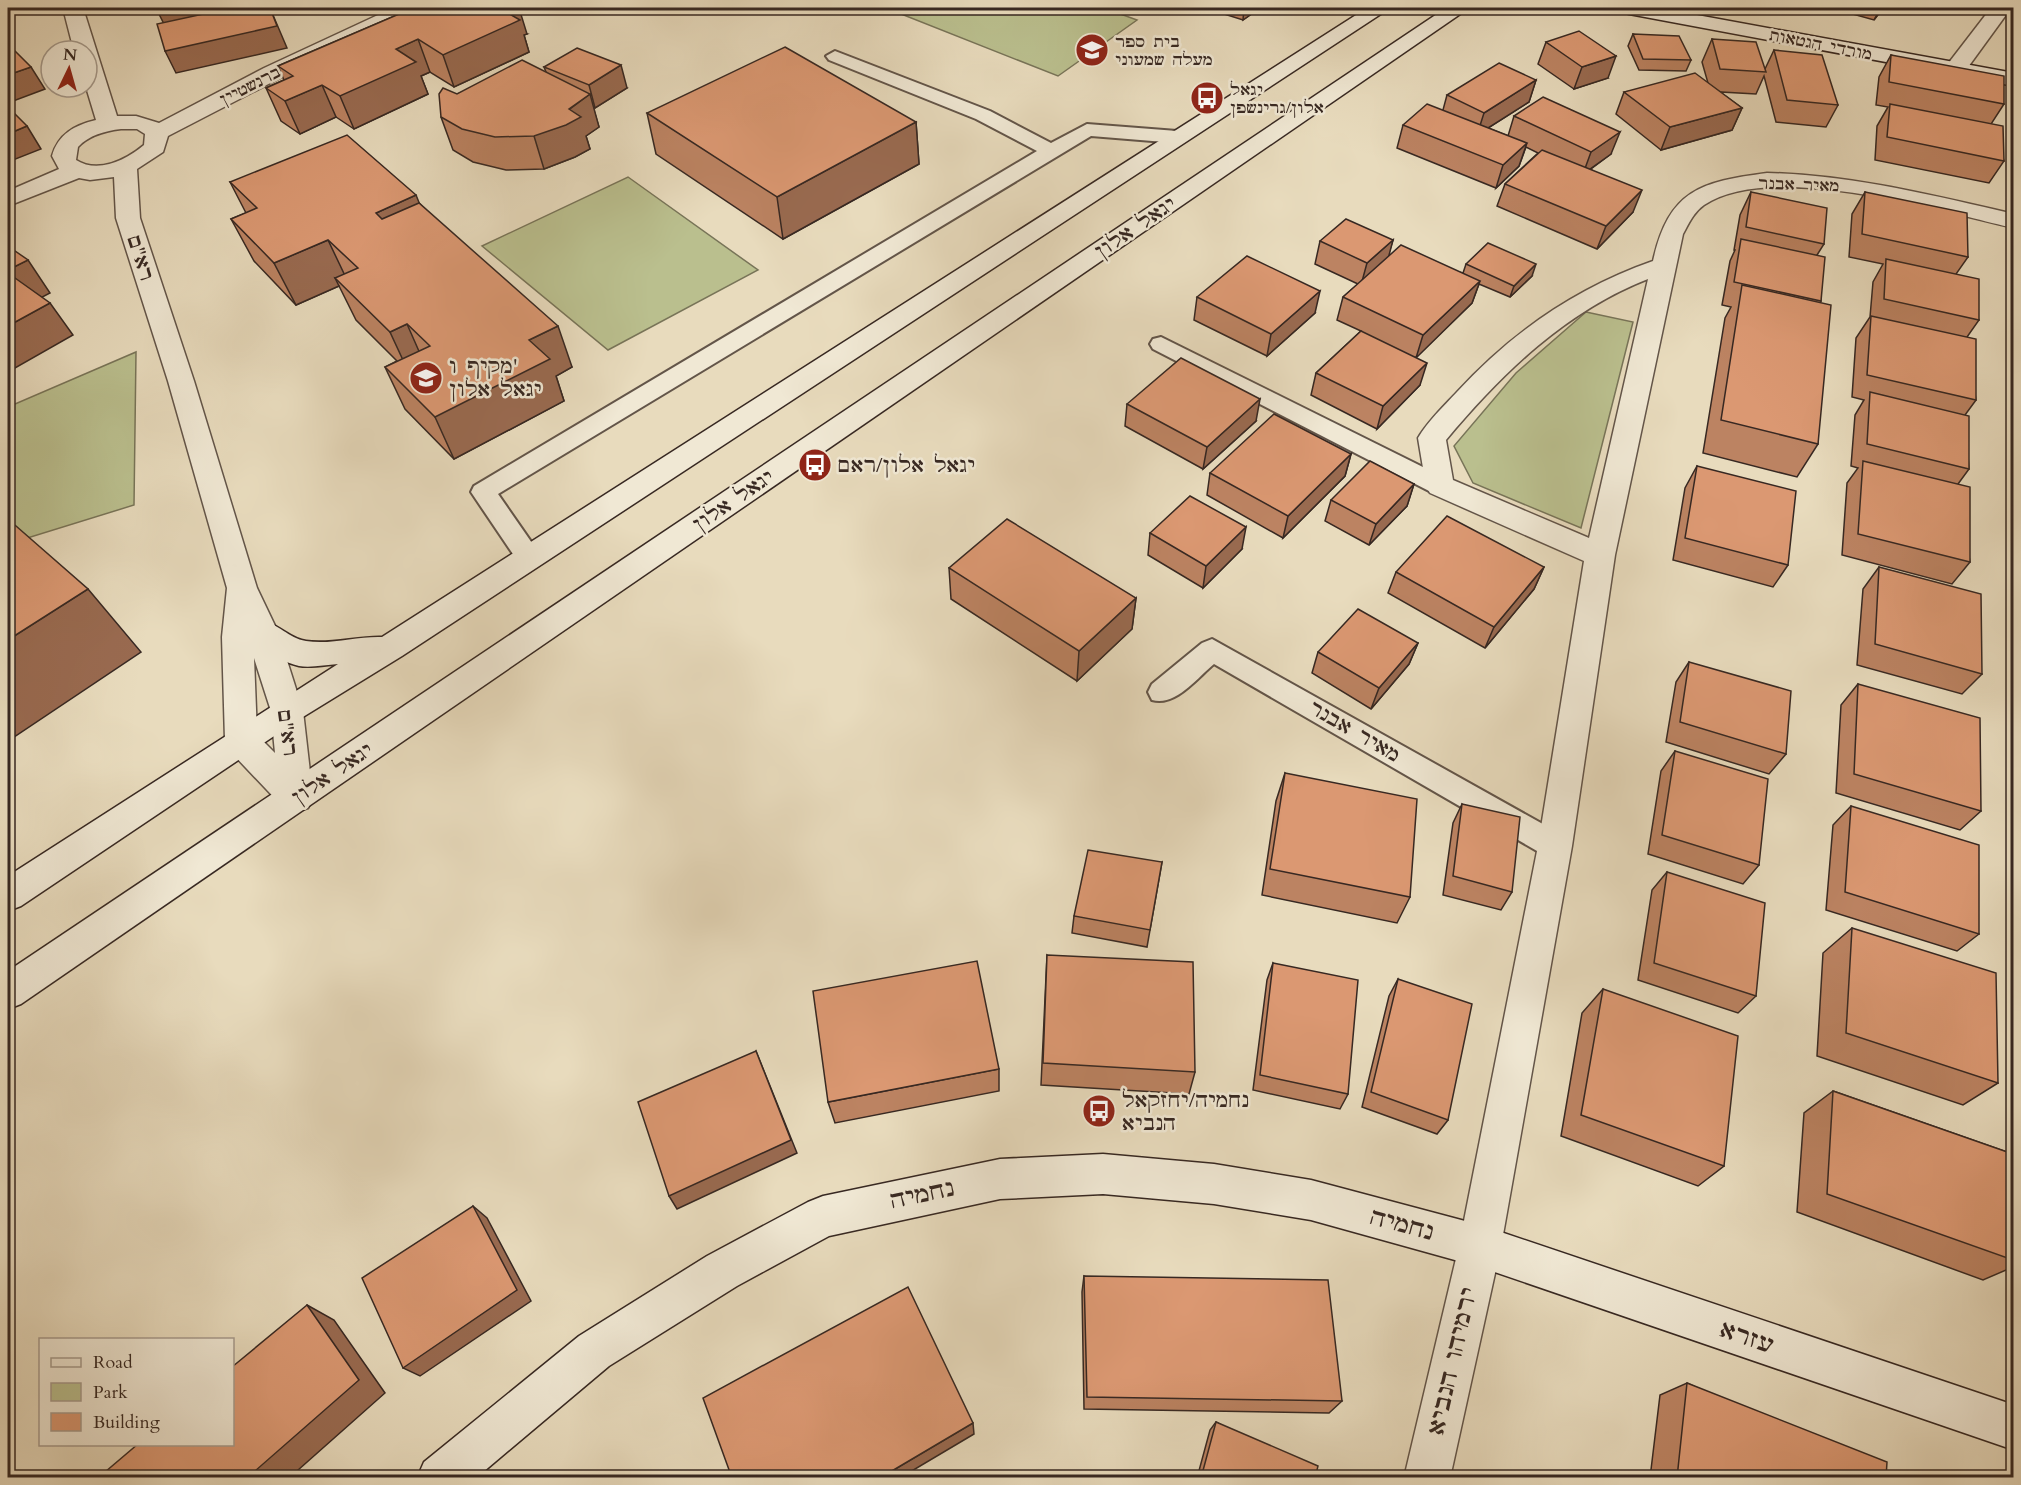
<svg xmlns="http://www.w3.org/2000/svg" width="2021" height="1485" viewBox="0 0 2021 1485" font-family="Cardo,'Frank Ruhl Libre',serif">
<rect width="100%" height="100%" fill="#e8dbbd"/>
<filter id="stains"><feTurbulence type="fractalNoise" baseFrequency=".00333" numOctaves="4"/><feColorMatrix values="0 0 0 0 .2 0 0 0 0 .09 0 0 0 0 .02 0 0 0 .5 -.17"/></filter>
<radialGradient id="worn" r=".72"><stop offset=".6" stop-color="#630" stop-opacity="0"/><stop offset="1" stop-color="#630" stop-opacity=".3"/></radialGradient>
<g fill="#babf8e" stroke="#787458" stroke-width="1.5">
<polygon points="886,8 1104,8 1137,20 1058,76"/>
<polygon points="628,177 758,270 608,350 482,246"/>
<polygon points="1586,312 1633,322 1581,528 1473,483 1454,446 1516,373"/>
<polygon points="136,352 134,505 8,544 8,407"/>
</g>
<g fill="none" stroke-linecap="round" stroke-linejoin="round">
<defs>
<g id="lane">
<polygon points="835,51 990,111 1051,143 1087,124 1177,131 1187,137 1177,143 1091,136 498,494 541,556 537,563 528,566 519,563 471,492 474,486 1037,151 976,119 829,60 826,56"/>
<polygon points="1161,337 1449,480 1452,486 1449,492 1440,495 1431,492 1153,349 1150,344 1153,339"/>
<path d="M1212 639 1566 837 1570 846 1566 855 1555 859 1544 855 1214 664C1197 678 1175 707 1152 700L1148 692 1152 684 1202 643Z"/>
</g>
<g id="street">
<path d="M63 8H83L117 116H136L159 123 264 68 393 8H418L415 12 280 78 168 136 163 152 137 169 140 218 194 381 257 588 278 632 303 711 313 798 308 808 296 812 284 808 229 750 225 740 222 637 227 588 168 381 116 218 114 177 90 180 79 178 8 206V191L59 169 52 156C58 134 75 125 96 120L86 87 87 51H74ZM121 129H137L145 134 144 145C126 160 98 174 76 160L78 147C89 135 105 131 121 129ZM254 658 271 711 275 753 257 735Z"/>
<polygon points="1991,8 2011,8 1963,74 1947,74 1944,69"/>
<path d="M1767 173C1851 175 1931 195 2014 214V228C1940 211 1770 160 1704 205 1694 212 1689 223 1683 234L1615 555 1572 846 1501 1246 1450 1478H1404L1459 1246 1538 846 1584 561 1430 493 1426 486 1418 438C1428 421 1443 407 1457 392 1512 332 1576 288 1653 261 1669 190 1700 182 1767 173ZM1648 279 1589 538 1453 480 1446 440C1502 373 1566 311 1648 279Z"/>
</g>
<g id="secondary">
<path d="M1367 8H1390L402 656 298 720 21 906 8 911V876L338 664C326 665 310 668 299 666 282 662 254 647 246 632L251 624C275 616 285 638 306 641 331 645 357 636 382 637Z"/>
<polygon points="1446,8 1469,8 21,1004 8,1009 8,971"/>
<polygon points="1619,8 1659,8 2014,73 2014,86 1629,14 1622,12"/>
<polygon points="1103,1154 1214,1164 1311,1180 1480,1225 2014,1405 2014,1450 1480,1267 1311,1220 1214,1204 1103,1194 1000,1199 829,1236 737,1286 609,1366 476,1478 417,1478 424,1462 579,1336 707,1256 808,1202 823,1196 1000,1159"/>
</g>
</defs>
<use href="#lane" stroke="#635549" stroke-width="4"/>
<use href="#street" stroke="#635549" stroke-width="3"/>
<use href="#secondary" stroke="#372822" stroke-width="3"/>
<use href="#lane" fill="#f0e8d4" fill-rule="evenodd"/>
<use href="#street" fill="#f0e8d4" fill-rule="evenodd"/>
<use href="#secondary" fill="#f0e8d4" fill-rule="evenodd"/>
</g>
<g fill="#bc8362" stroke="#372822" stroke-width="1.5">
<polygon points="413,8 527,34 524,35 529,52 454,87 430,72 421,76 428,94 354,129 336,117 300,134 281,121 266,88 284,80 278,66"/>
<polygon points="1205,8 1260,8 1243,20"/>
<polygon points="1831,8 1883,8 1874,20"/>
<polygon points="1633,34 1691,60 1686,71 1639,70 1628,46"/>
<polygon points="1712,39 1765,69 1774,50 1838,105 1826,127 1776,122 1764,76 1756,94 1720,92 1742,108 1732,130 1661,150 1616,114 1624,92 1708,83 1702,62"/>
<polygon points="1546,42 1608,78 1574,89 1538,64"/>
<polygon points="1891,55 2004,104 1991,124 2004,161 1989,183 1875,160 1877,126 1888,107 1876,105 1879,77"/>
<polygon points="544,67 627,88 595,108 593,107 599,127 586,136 590,149 575,157 544,169 506,170 473,162 453,150 441,117 457,94 546,72"/>
<polygon points="1536,80 1529,102 1488,128 1508,136 1514,116 1611,154 1591,169 1633,212 1597,249 1497,206 1505,184 1538,153 1526,147 1519,166 1496,188 1397,148 1403,125 1443,110 1447,95"/>
<polygon points="2013,93 2013,131 2009,130 2009,100"/>
<polygon points="647,113 916,122 919,164 783,239 656,154"/>
<polygon points="230,182 419,203 572,367 556,376 564,401 454,459 405,409 385,367 397,361 356,320 339,286 296,305 254,261 231,219 246,213"/>
<polygon points="1751,192 1824,244 1817,255 1821,301 1820,303 1818,444 1797,477 1703,453 1725,318 1731,307 1722,305 1730,261 1735,250 1734,250 1740,215"/>
<polygon points="1865,192 1968,257 1956,274 1979,320 1967,337 1976,400 1965,415 1969,469 1958,484 1970,562 1952,584 1842,555 1847,483 1858,468 1851,466 1855,415 1864,400 1852,397 1856,338 1870,317 1873,282 1883,264 1849,257 1852,214"/>
<polygon points="1393,240 1388,256 1463,273 1466,264 1532,276 1510,297 1479,284 1472,303 1416,357 1420,385 1377,429 1311,395 1316,373 1361,331 1337,320 1343,297 1358,284 1315,264 1320,241"/>
<polygon points="1197,297 1315,313 1267,356 1194,320"/>
<polygon points="1127,404 1256,421 1203,469 1125,426"/>
<polygon points="1351,454 1345,476 1283,538 1207,495 1210,473"/>
<polygon points="1697,466 1788,565 1773,587 1673,560 1685,488"/>
<polygon points="1414,484 1407,506 1369,545 1325,521 1331,500"/>
<polygon points="1150,533 1242,549 1203,588 1148,555"/>
<polygon points="1544,567 1534,589 1485,648 1388,593 1396,572"/>
<polygon points="1879,567 1982,674 1962,694 1857,665 1863,589"/>
<polygon points="949,568 1136,598 1132,629 1077,681 951,599"/>
<polygon points="1418,643 1409,664 1371,709 1312,673 1318,652"/>
<polygon points="1689,662 1786,754 1769,774 1666,742 1676,682"/>
<polygon points="1858,684 1981,811 1960,830 1836,793 1841,705"/>
<polygon points="1675,751 1759,865 1743,884 1648,854 1661,771"/>
<polygon points="1285,773 1410,897 1397,923 1262,895 1276,801"/>
<polygon points="1462,804 1512,892 1501,910 1443,895 1453,823"/>
<polygon points="1851,806 1979,934 1957,951 1826,910 1833,825"/>
<polygon points="1162,862 1147,947 1072,933 1074,916"/>
<polygon points="1667,872 1756,996 1738,1013 1638,980 1652,890"/>
<polygon points="1852,928 1998,1083 1963,1105 1817,1056 1823,953"/>
<polygon points="1047,955 1195,1072 1189,1094 1041,1085"/>
<polygon points="1273,963 1348,1094 1340,1109 1253,1090 1267,980"/>
<polygon points="1398,979 1448,1120 1437,1134 1362,1107 1389,996"/>
<polygon points="1603,989 1724,1166 1698,1186 1561,1136 1582,1013"/>
<polygon points="999,1069 999,1091 835,1123 828,1102"/>
<polygon points="1833,1091 2013,1154 2013,1267 1983,1280 1797,1212 1804,1113"/>
<polygon points="1084,1276 1342,1401 1329,1413 1084,1409 1082,1292"/>
<polygon points="1687,1383 1886,1478 1650,1478 1660,1395"/>
<polygon points="1216,1422 1315,1478 1197,1478 1210,1430"/>
</g>
<g fill="#996a50" stroke="#372822" stroke-width="1.5">
<polygon points="189,8 256,8 170,36 159,14"/>
<polygon points="270,8 287,48 176,73 165,51"/>
<polygon points="504,8 519,8 527,34 524,35 529,52 454,87 443,55 501,9"/>
<polygon points="1244,8 1260,8 1243,20"/>
<polygon points="1881,8 1883,8 1874,20"/>
<polygon points="418,39 430,72 421,76 428,94 354,129 340,96 396,49"/>
<polygon points="1616,56 1608,78 1574,89 1582,67"/>
<polygon points="621,65 627,88 595,108 589,85"/>
<polygon points="31,67 45,89 8,103 8,75"/>
<polygon points="1536,80 1529,102 1477,135 1484,113"/>
<polygon points="322,85 336,117 300,134 285,101"/>
<polygon points="590,94 599,127 586,136 590,149 575,157 544,169 534,136"/>
<polygon points="1742,108 1732,130 1661,150 1670,127"/>
<polygon points="916,122 919,164 783,239 777,197"/>
<polygon points="27,126 41,149 8,162 8,134"/>
<polygon points="1620,132 1611,154 1583,174 1591,152"/>
<polygon points="1527,143 1519,166 1496,188 1503,165"/>
<polygon points="1642,190 1633,212 1597,249 1606,226"/>
<polygon points="416,195 433,237 394,255 376,213"/>
<polygon points="328,240 348,282 335,278 339,286 296,305 274,263"/>
<polygon points="1393,240 1387,263 1361,285 1367,263"/>
<polygon points="28,260 50,293 29,304 8,275 8,270"/>
<polygon points="1536,264 1532,276 1510,297 1514,286"/>
<polygon points="1480,281 1472,303 1416,358 1423,335"/>
<polygon points="1320,291 1315,313 1267,356 1271,334"/>
<polygon points="50,303 73,335 8,372 8,326"/>
<polygon points="407,324 425,365 409,373 390,332"/>
<polygon points="558,326 572,367 556,376 564,401 454,459 435,417 529,340"/>
<polygon points="1427,363 1420,385 1377,429 1383,406"/>
<polygon points="1260,399 1256,421 1203,469 1207,447"/>
<polygon points="1351,454 1345,476 1283,538 1288,516"/>
<polygon points="1414,484 1407,506 1369,545 1376,524"/>
<polygon points="1246,527 1242,549 1203,588 1206,566"/>
<polygon points="1544,567 1534,589 1485,648 1494,627"/>
<polygon points="88,589 141,652 8,741 8,640"/>
<polygon points="1136,598 1132,629 1077,681 1079,651"/>
<polygon points="1418,643 1409,664 1371,709 1379,688"/>
<polygon points="756,1051 797,1153 677,1209 669,1196"/>
<polygon points="473,1206 487,1218 531,1301 420,1376 403,1368"/>
<polygon points="307,1305 334,1320 385,1393 289,1478 247,1478"/>
<polygon points="973,1423 974,1434 900,1478 880,1478"/>
</g>
<g fill="#db9872" stroke="#372822" stroke-width="1.5">
<polygon points="157,8 189,8 159,14"/>
<polygon points="231,8 270,8 277,26 165,51 157,24"/>
<polygon points="413,8 504,8 501,9 520,20 443,55 418,39 396,49 416,62 340,96 322,85 285,101 266,88 293,76 278,66"/>
<polygon points="1579,31 1616,56 1582,67 1546,42"/>
<polygon points="1633,34 1679,36 1691,60 1643,59"/>
<polygon points="1712,39 1756,42 1766,72 1720,69"/>
<polygon points="8,44 31,67 8,75"/>
<polygon points="785,47 916,122 777,197 647,113"/>
<polygon points="577,48 621,65 589,85 544,67"/>
<polygon points="1774,50 1822,55 1838,105 1787,100"/>
<polygon points="1891,55 2004,76 2004,104 1889,82"/>
<polygon points="522,60 590,94 569,109 581,117 566,125 534,136 495,137 462,129 441,117 439,94 443,88 457,94"/>
<polygon points="1499,63 1536,80 1484,113 1447,95"/>
<polygon points="1695,73 1742,108 1670,127 1624,92"/>
<polygon points="1543,97 1620,132 1591,152 1514,116"/>
<polygon points="1427,104 1527,143 1503,165 1403,125"/>
<polygon points="1890,104 2003,126 2004,161 1887,137"/>
<polygon points="8,107 27,126 8,134"/>
<polygon points="347,135 416,195 376,213 382,219 419,203 558,326 529,340 550,359 435,417 385,367 430,346 407,324 390,332 335,278 358,268 328,240 274,263 231,219 257,208 230,182"/>
<polygon points="1542,150 1642,190 1606,226 1505,184"/>
<polygon points="1751,192 1827,208 1824,244 1746,227"/>
<polygon points="1865,192 1967,213 1968,257 1862,234"/>
<polygon points="1346,219 1393,240 1367,263 1320,241"/>
<polygon points="1741,239 1825,257 1821,301 1734,282"/>
<polygon points="1488,243 1536,264 1514,286 1466,264"/>
<polygon points="1401,245 1480,281 1423,335 1343,297"/>
<polygon points="8,246 28,260 8,270"/>
<polygon points="1247,256 1320,291 1271,334 1197,297"/>
<polygon points="1886,259 1979,279 1979,320 1884,299"/>
<polygon points="8,273 50,303 8,326"/>
<polygon points="1742,285 1831,305 1818,444 1721,420"/>
<polygon points="1871,316 1976,339 1976,400 1867,375"/>
<polygon points="1361,331 1427,363 1383,406 1316,373"/>
<polygon points="1181,358 1260,399 1207,447 1127,404"/>
<polygon points="1870,392 1969,416 1969,469 1867,444"/>
<polygon points="1274,414 1351,454 1288,516 1210,473"/>
<polygon points="1370,461 1414,484 1376,524 1331,500"/>
<polygon points="1863,461 1970,487 1970,562 1858,534"/>
<polygon points="1697,466 1796,491 1788,565 1685,538"/>
<polygon points="1190,496 1246,527 1206,566 1150,533"/>
<polygon points="1447,516 1544,567 1494,627 1396,572"/>
<polygon points="8,519 88,589 8,640"/>
<polygon points="1007,519 1136,598 1079,651 949,568"/>
<polygon points="1879,567 1981,594 1982,674 1875,644"/>
<polygon points="1358,609 1418,643 1379,688 1318,652"/>
<polygon points="1689,662 1791,691 1786,754 1680,722"/>
<polygon points="1858,684 1980,718 1981,811 1854,774"/>
<polygon points="1675,751 1768,779 1759,865 1662,835"/>
<polygon points="1285,773 1417,799 1410,897 1270,869"/>
<polygon points="1462,804 1520,817 1512,892 1453,876"/>
<polygon points="1851,806 1979,845 1979,934 1845,892"/>
<polygon points="1088,850 1162,862 1150,930 1074,916"/>
<polygon points="1667,872 1765,903 1756,996 1654,963"/>
<polygon points="1852,928 1996,973 1998,1083 1846,1033"/>
<polygon points="1047,955 1193,962 1195,1072 1043,1063"/>
<polygon points="977,961 999,1069 828,1102 813,991"/>
<polygon points="1273,963 1358,980 1348,1094 1260,1075"/>
<polygon points="1398,979 1472,1004 1448,1120 1371,1092"/>
<polygon points="1603,989 1738,1036 1724,1166 1581,1115"/>
<polygon points="756,1051 791,1140 669,1196 638,1102"/>
<polygon points="1833,1091 2013,1154 2013,1260 1827,1194"/>
<polygon points="473,1206 517,1290 403,1368 362,1278"/>
<polygon points="1084,1276 1328,1280 1342,1401 1087,1397"/>
<polygon points="908,1287 973,1423 880,1478 732,1478 703,1398"/>
<polygon points="307,1305 359,1380 247,1478 98,1478 138,1444 232,1444 232,1367"/>
<polygon points="1687,1383 1887,1462 1886,1478 1677,1478"/>
<polygon points="1216,1422 1318,1466 1315,1478 1201,1478"/>
</g>
<defs>
<symbol id="school-disc" viewBox="-11 -11 22 22"><circle r="9.5" fill="#8f2418" stroke="#f0e8d4"/><path d="M0-5L7-2L0 1L-7-2ZM-4 1L0 2.5L4 1V4Q0 6-4 4Z" fill="#fff"/></symbol>
<symbol id="bus-disc" viewBox="-11 -11 22 22"><circle r="9.5" fill="#8f2418" stroke="#f0e8d4"/><path d="M-5-6H5V4H4V6H2V4H-2V6H-4V4H-5ZM-3.5-4V0h7V-4ZM-3.5 1.2v1.5H-2V1.2ZM2 1.2v1.5H3.5V1.2Z" fill="#fff"/></symbol>
</defs>
<g fill-rule="evenodd">
<use href="#school-disc" x="1073" y="31" width="38" height="38"/>
<use href="#bus-disc" x="1188" y="79" width="38" height="38"/>
<use href="#school-disc" x="407" y="359" width="38" height="38"/>
<use href="#bus-disc" x="796" y="446" width="38" height="38"/>
<use href="#bus-disc" x="1080" y="1092" width="38" height="38"/>
</g>
<g text-anchor="middle" stroke-width="5" stroke-linejoin="round" paint-order="stroke">
<g font-size="16" fill="#372822" stroke="#f0e8d4" text-anchor="start">
<text x="1115" y="47">בית ספר<tspan x="1115" dy="18">מעלה שמעוני</tspan></text>
<text x="1230" y="95">יגאל<tspan x="1230" dy="18">אלון/גרינשפן</tspan></text>
</g>
<g font-size="16" fill="#372822" stroke="#f0e8d4">
<text transform="translate(1821 44) rotate(11)" y="6">מורדי הגטאות</text>
<text transform="translate(250 85) rotate(-27)" y="6">ברנשטיין</text>
<text transform="translate(1799 184) rotate(2)" y="6">מאיר אבנר</text>
</g>
<g font-size="20" fill="#372822" stroke="#f0e8d4">
<text transform="translate(1135 227) rotate(-34)" y="7">יגאל אלון</text>
<text transform="translate(141 258) rotate(72)" y="7">רא"ם</text>
<text transform="translate(733 500) rotate(-34)" y="7">יגאל אלון</text>
<text transform="translate(1355 731) rotate(30)" y="7">מאיר אבנר</text>
<text transform="translate(288 733) rotate(82)" y="7">רא"ם</text>
<text transform="translate(332 773) rotate(-34)" y="7">יגאל אלון</text>
</g>
<g font-size="20" fill="#372822" stroke="#f0e8d4" text-anchor="start">
<text x="449" y="373">מקיף ו'<tspan x="449" dy="23">יגאל אלון</tspan></text>
<text x="838" y="472">יגאל אלון/ראם</text>
<text x="1122" y="1107">נחמיה/יחזקאל<tspan x="1122" dy="23">הנביא</tspan></text>
</g>
<g font-size="24" fill="#372822" stroke="#f0e8d4">
<text transform="translate(922 1194) rotate(-12)" y="8">נחמיה</text>
<text transform="translate(1402 1224) rotate(15)" y="8">נחמיה</text>
<text transform="translate(1747 1337) rotate(19)" y="8">עזרא</text>
<text transform="translate(1452 1361) rotate(-77)" y="8">ירמיהו הנביא</text>
</g>
</g>
<rect width="2021" height="1485" fill="none" stroke="#e8dbbd" stroke-width="30"/>
<rect x="9" y="9" width="2003" height="1467" fill="none" stroke="#372822" stroke-width="3"/>
<rect x="15" y="15" width="1991" height="1455" fill="none" stroke="#372822" stroke-width="1.5"/>
<rect x="39" y="1338" width="195" height="108" fill="#f0e8d4" stroke="#a69b8d" stroke-width="1.5"/>
<rect x="51" y="1358" width="30" height="9" fill="#f0e8d4" stroke="#a69b8d" stroke-width="1.5"/>
<text x="93" y="1368" font-size="18" fill="#372822">Road</text>
<rect x="51" y="1383" width="30" height="18" fill="#babf8e" stroke="#a69b8d" stroke-width="1.5"/>
<text x="93" y="1398" font-size="18" fill="#372822">Park</text>
<rect x="51" y="1413" width="30" height="18" fill="#db9872" stroke="#a69b8d" stroke-width="1.5"/>
<text x="93" y="1428" font-size="18" fill="#372822">Building</text>
<g transform="translate(69 69) rotate(5)"><circle r="28" fill="#f0e8d4" stroke="#a69b8d" stroke-width="1.5"/>
<path d="M0-4.5L10 22L0 15L-10 22Z" fill="#8f2418"/>
<text y="-9" font-size="16" font-weight="bold" text-anchor="middle" fill="#372822">N</text>
</g>
<rect width="100%" height="100%" filter="url(#stains)"/>
<rect width="100%" height="100%" fill="url(#worn)"/>
</svg>
